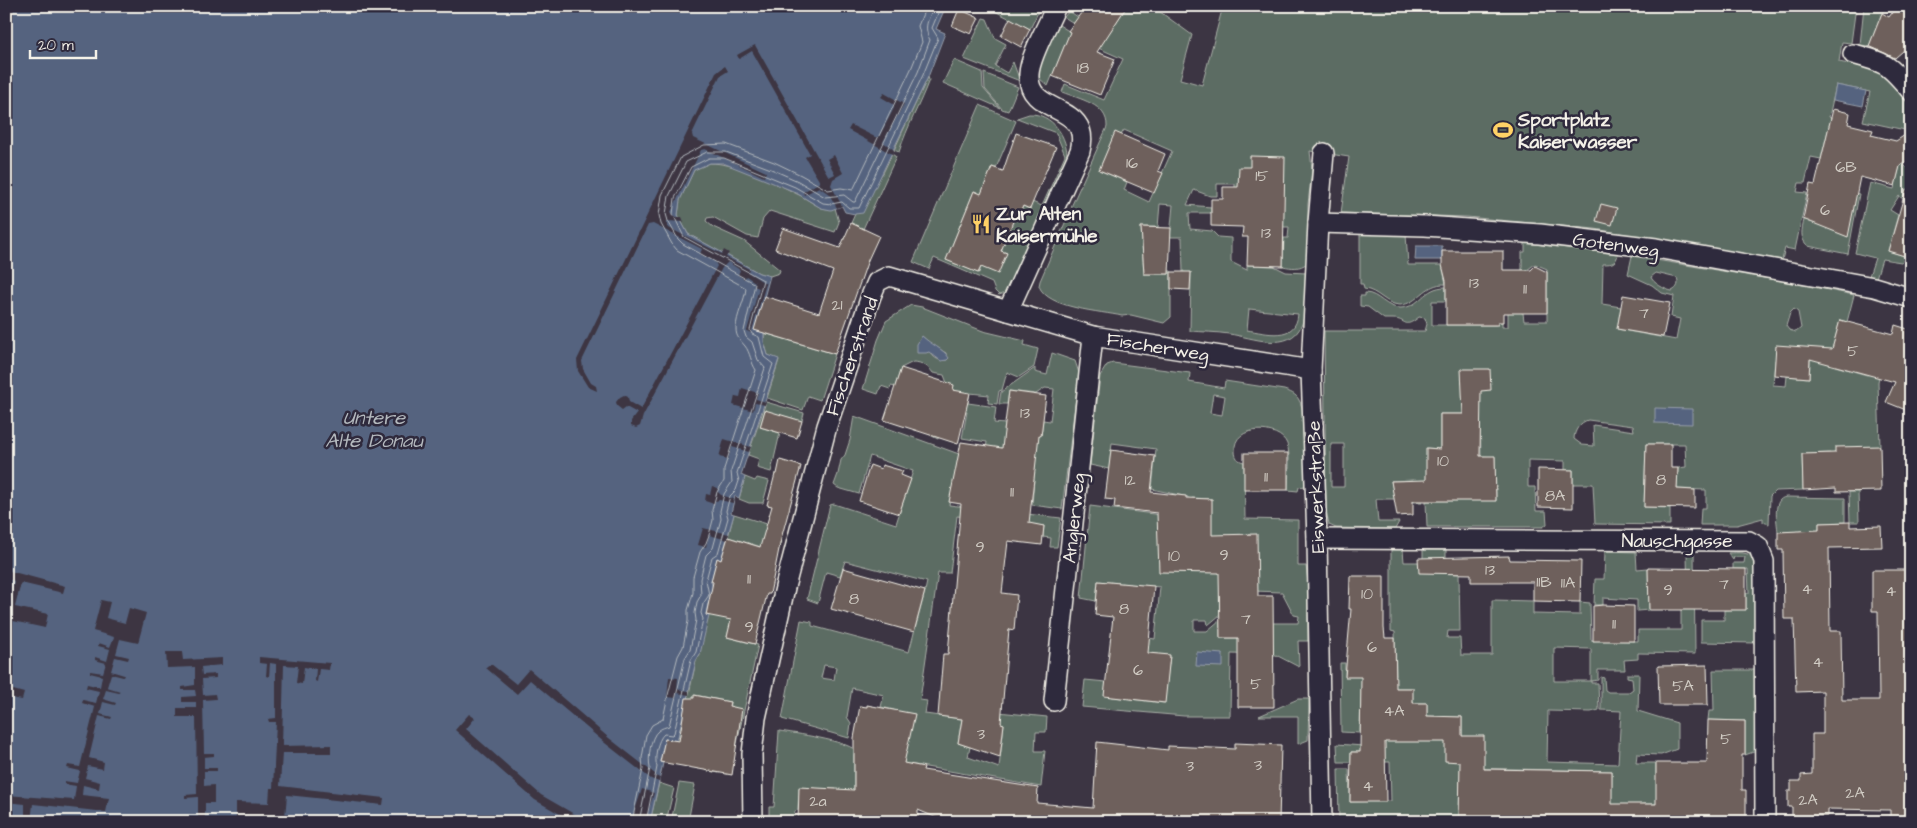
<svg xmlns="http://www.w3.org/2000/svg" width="1917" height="828" viewBox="0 0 1917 828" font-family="'Architects Daughter',sans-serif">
<rect width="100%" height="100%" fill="#3c3543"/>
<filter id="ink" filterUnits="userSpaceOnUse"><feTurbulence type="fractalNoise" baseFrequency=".02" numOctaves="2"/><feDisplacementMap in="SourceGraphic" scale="10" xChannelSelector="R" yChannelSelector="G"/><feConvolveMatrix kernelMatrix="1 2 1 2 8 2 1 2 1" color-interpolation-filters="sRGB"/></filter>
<g filter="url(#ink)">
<g fill="#5c6c64" stroke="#a8aea6" fill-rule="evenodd">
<polygon points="985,6 1041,6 1030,29"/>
<path d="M1127 6H1152L1192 35 1180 79 1202 85 1223 6H1660L1682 12 1683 6H1856L1851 43 1842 42 1839 62 1873 69 1891 82 1911 108V135L1909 136 1905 130 1863 121 1870 92 1836 85 1829 117 1831 118 1821 159 1811 157 1805 183H1799L1797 192 1807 193 1795 250 1785 248 1782 260 1595 229 1467 217 1341 213 1349 157 1310 151 1312 169 1308 204V259L1307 263C1300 269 1292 268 1283 266L1284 238H1288L1289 227H1283L1235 187V184H1217V196H1210L1194 190 1187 205 1211 207V213H1189L1190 229 1212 231 1218 237 1231 238V262L1247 270V265L1274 266 1286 272 1306 273C1305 289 1307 309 1302 324 1290 354 1252 337 1229 334 1216 332 1203 332 1190 331L1191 273 1183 272 1182 237H1170L1173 205 1160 204 1158 227H1141L1144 274H1169V271H1171V317L1164 323 1131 315 1122 316C1101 311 1048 309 1039 286L1040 281 1068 216 1076 219 1079 210 1071 207 1107 127C1108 104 1079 99 1062 92L1065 84 1104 100 1123 59 1069 35 1048 86 1039 78 1038 64 1059 25 1075 35 1080 27 1064 17 1069 11 1103 34 1105 31 1109 33ZM1124 130 1172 151 1149 202 1124 190 1127 182 1099 170 1115 133 1121 135ZM1249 309 1298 314C1296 342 1266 333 1247 330Z"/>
<polygon points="1864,6 1887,6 1882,13 1869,46 1860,45"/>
<polygon points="983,18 987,19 995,38 1006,44 995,66 1007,73 1013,62 1020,81 964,59"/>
<polygon points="954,60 982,72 983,88 1000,108 943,83"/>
<polygon points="984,73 1018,87 1008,111 1002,109 985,89"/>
<path d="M928 77 929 80C920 104 907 127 899 152L894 150Z"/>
<path d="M980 105 1016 121 996 168 992 167 981 194 974 191 946 260 979 273 981 267 1007 253 991 246 1014 219 1017 220 1023 206 1029 209 1032 202 1042 206 1065 155 1056 133 1017 118C1021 117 1025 115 1029 114 1052 113 1068 137 1067 158L1008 292 999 295 995 291 992 283 934 258 929 269 913 262Z"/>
<polygon points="892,154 896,157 863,229 851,223 855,214 854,209 883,173"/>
<path d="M710 163C735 163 771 180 793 192 803 196 811 203 820 207 825 209 831 210 835 208L839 222 835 232 770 211 763 219 758 238 747 236 713 217 707 218 706 221 713 227 744 241 780 270 779 273 770 276 759 273 688 234 678 215 680 200 694 170Z"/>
<polygon points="1903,164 1911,172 1911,195 1903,199 1899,196 1890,210 1898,215 1888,251 1908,257 1901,262 1882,259 1876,278 1869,276 1875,258 1855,253 1870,183 1894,189 1900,166"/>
<path d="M1848 192 1859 194 1848 254 1808 246C1799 238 1802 230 1804 220H1809V222L1840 229Z"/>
<path d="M1360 233 1406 234 1408 265H1442L1446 284C1424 283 1419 304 1400 305 1386 305 1378 290 1364 289L1363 284H1360Z"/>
<path d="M1525 243 1618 254C1616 263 1613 264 1603 264L1602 304 1621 307 1617 329 1676 340 1680 319 1671 317 1674 296 1662 293 1652 285 1628 274 1632 256 1788 282 1854 295 1847 322 1840 320 1828 364 1867 375 1880 371 1878 382 1880 446 1835 466 1830 453 1802 454 1803 490 1775 491 1770 496 1769 524 1763 522V518L1737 525H1700L1701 508H1706V490L1677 489 1678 468 1686 467 1685 444H1646L1644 507 1670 508V525L1595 524 1593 484H1573V470H1565V461L1528 460V487H1535L1536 511H1546L1547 524 1543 527H1427L1426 501 1496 500 1495 457 1481 456 1480 414H1440V449L1427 448 1426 493H1422V502H1413V480L1391 481 1395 499H1376L1378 522H1399L1395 529 1336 528 1329 525 1326 511 1324 331H1425L1427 324 1425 318 1419 317C1403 330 1407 319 1393 319 1390 319 1387 319 1384 319L1368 307 1360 306V296H1365V293C1379 293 1386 309 1401 308 1421 307 1423 287 1446 287V301H1432V325H1496V322H1502V327H1508V310L1523 313 1524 321H1547V269L1535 264 1527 270H1522V252H1525ZM1656 273 1677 278C1679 284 1678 288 1672 291 1665 290 1652 282 1651 277ZM1794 309 1798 312 1801 328 1796 332 1789 330 1786 326 1790 313ZM1811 348 1809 378 1787 376 1786 386 1773 385 1775 360ZM1588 420 1633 426 1634 431 1593 425 1594 446 1582 445 1574 439C1574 431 1580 422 1588 420ZM1331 444H1344V487H1331Z"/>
<path d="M911 305 922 307 983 331 1025 341 1024 345 1038 349 1034 367 1019 377 1007 372 1002 390 999 391 997 404 988 403 989 395 970 393 968 403 996 407 994 423 1005 424 1004 431 1041 435 1043 420 1050 421 1054 389 1045 388 1036 394 1009 391 1007 404H999L1001 392 1035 368V372L1047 375 1052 353 1075 361 1079 373 1062 509 1032 505 1035 465 980 494 987 442 962 438 967 412 950 407 938 439 930 435 947 383 944 375 933 373C929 367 922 362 913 362L901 368 895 387 891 386 890 389 881 386 878 394 863 389 878 340 886 321ZM922 336 931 344 946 353 947 360C933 364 926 346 922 336Z"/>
<polygon points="764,333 835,354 820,400 808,396 803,410 767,398 779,360 768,355 764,342"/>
<path d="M1113 363 1190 373 1189 382 1224 388 1225 381 1284 390C1290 392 1296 394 1299 400 1308 415 1305 466 1305 486L1299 487 1298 491 1288 490C1288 478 1291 455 1287 444 1280 425 1232 424 1235 451 1235 457 1238 461 1244 462L1245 519 1298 520V566H1306L1308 583V641H1298L1299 667 1276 655 1231 654 1230 716H1184L1082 707 1085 680 1106 682 1105 696 1164 703 1170 656 1110 648 1149 638 1155 639 1160 587 1098 581 1096 601 1081 598 1090 506 1185 518 1188 497 1152 489 1156 449 1112 443 1109 469 1090 465 1100 376 1107 365ZM1213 394 1225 396 1222 415 1210 413ZM1192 498 1211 499 1190 515ZM1252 591 1282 592 1294 615 1299 616 1298 623H1273V638H1220V620L1207 631H1194V620H1207L1208 625 1220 615V596Z"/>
<polygon points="766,402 804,413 802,421 765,411 760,427 780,433 771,472 757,468 759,459 748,455"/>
<path d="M854 416 959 454 949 505 1061 518 1057 547H1050L1051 538 1043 537 1044 526 957 516 950 573H938L920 700 927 701 925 714 962 719 958 743 970 747 968 757 999 768 1004 724 995 721 998 712 1047 717 1046 732H1036L1035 751H1045L1041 787 886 760 894 710 881 707 884 695 852 688 847 717 851 723 849 738 782 719 801 620 812 622V626L909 652 925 591 927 582 845 561 840 576 826 572 818 603 807 599 830 505 834 504 896 524 913 471 870 456 859 494 838 488 834 485 838 474 841 460 845 455 850 440ZM824 665 836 667 834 680 821 678ZM910 734 905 757 895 754Z"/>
<polygon points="745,477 755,481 757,478 769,481 763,503 749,503 739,499"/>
<polygon points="1849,492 1858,492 1859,522 1850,522"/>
<path d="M1786 497 1845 498V522L1819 523V549L1812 531 1778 532C1777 521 1772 499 1786 497Z"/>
<polygon points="734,514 767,524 765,533 782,538 778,552 728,537"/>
<path d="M1391 550H1403L1404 562H1423V550H1446V573L1459 574 1460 631H1448L1447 638H1460L1461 655H1492V600L1533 601V614L1580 615V602L1590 603 1591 640 1638 641V630H1681V609H1688L1687 552H1694L1695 654 1638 653V659L1624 660 1625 670H1598V680L1591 681V683H1598L1599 710 1591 712 1548 711 1547 762 1618 764 1621 711 1601 710V677L1604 678 1605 690 1608 692H1629L1633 689 1632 678 1627 677V674H1639L1638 711 1677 723V749L1661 755 1637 754 1636 763H1656V775H1671L1672 804H1643L1611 819 1612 771 1460 768 1459 822H1339L1338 769H1349L1350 802 1391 801 1390 762H1368V752H1351V762H1338L1337 744 1363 746V741L1462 737V717L1427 716V703H1413L1412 688H1361L1360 733 1341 732 1340 663H1345V676H1396L1395 632 1391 631ZM1554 648 1591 649V681H1554Z"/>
<polygon points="1605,551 1636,552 1637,569 1648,568 1649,610 1637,611 1637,600 1603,598 1603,605 1594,605 1595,579 1604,579"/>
<path d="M1728 553C1738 553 1748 551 1755 559L1757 643 1701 642V620H1724V610L1746 609V593H1749L1748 569H1733V563H1744L1745 557H1734L1733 560Z"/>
<path d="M738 593 727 637 758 645 736 748 723 746 719 773 704 770 708 746 677 741 679 735 675 718 689 694 696 661 700 654 705 603ZM695 695 730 702 728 719 694 699Z"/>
<polygon points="1713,670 1757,670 1759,750 1745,755 1745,721 1708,720 1709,711 1714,711"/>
<polygon points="1298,699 1309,699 1308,740 1298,744 1298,716 1259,716"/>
<path d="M779 731C794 733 846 741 855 750L854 755V822L836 789 799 788 798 810 795 811 794 818 769 817V807H774Z"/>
<polygon points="659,783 674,788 666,822 650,822"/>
<polygon points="679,783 695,785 688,822 671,822"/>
</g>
<g fill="#55647f" stroke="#959ca9">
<polygon points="6,6 946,6 936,29 945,33 928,77 863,213 855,214 845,212 842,206 831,210 821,208 793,191 723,163 710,163 694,170 680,200 678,215 688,234 759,273 770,276 755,330 764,333 764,342 768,355 779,359 741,475 745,477 739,498 735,496 731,513 734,514 721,560 717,559 711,581 714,594 708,604 706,614 709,616 700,654 696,661 677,741 665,739 660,762 663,763 650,822 6,822"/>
<polygon points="1836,85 1866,91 1863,106 1833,100"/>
<polygon points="1416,246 1442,246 1442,260 1415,260"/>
<path d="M922 336C930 344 944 349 949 358L947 360 941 361 929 352 926 353H917V344Z"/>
<polygon points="1655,408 1692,409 1692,424 1655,423"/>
<polygon points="1197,652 1223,654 1223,667 1196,666"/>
</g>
<g fill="#3c3543">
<polygon points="755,45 829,177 835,174 827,159 834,155 843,173 833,179 831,185 842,206 837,208 829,194 819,187 804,195 803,192 820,182 805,157 810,154 752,51 739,59 737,55"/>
<polygon points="725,66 728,71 720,76 692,134 693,138 766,172 764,177 705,149 701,150 671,212 676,217 682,217 684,222 667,221 667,227 722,254 724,250 729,253 726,257 749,269 748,272 766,284 751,333 747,331 759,288 754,286 755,282 746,276 744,279 738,275 740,270 728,262 722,268 643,416 640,426 636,428 631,426 631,421 637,413 626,407 622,410 617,406 616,402 620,397 624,395 628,397 629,402 641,409 717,266 715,262 700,254 702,249 653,224 648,225 582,361 583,369 591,383 596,386 597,391 588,387 578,371 577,360 716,73"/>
<polygon points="884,93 904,104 883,142 894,150 892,154 848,130 851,125 875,137 879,137 894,108 893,104 881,97"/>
<polygon points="742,388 758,393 756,399 766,402 765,405 755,403 753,411 733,405 735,396 740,397"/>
<polygon points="724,439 751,447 749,452 732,447 728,459 719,457"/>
<polygon points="712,486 718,488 717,491 721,495 734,499 733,503 720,500 715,501 714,504 705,501 706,494 710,495"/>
<polygon points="703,528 729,534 727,540 709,535 706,547 698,545"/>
<polygon points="6,570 65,586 63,593 21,583 15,607 48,614 45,628 13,621 6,650 6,614 14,581 6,578"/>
<polygon points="101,600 110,602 106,618 125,623 129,608 146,613 138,643 120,639 116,654 129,657 128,660 115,657 111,671 124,675 123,677 111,674 107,687 120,691 119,693 106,690 103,699 116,703 115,705 103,702 100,714 112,717 111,719 99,716 89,758 104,762 103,769 88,766 85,778 100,782 99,789 83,785 82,795 109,798 106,812 33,804 31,822 25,822 25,804 6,802 6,795 74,800 76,786 64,784 64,781 77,783 80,771 67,768 68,765 80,767 95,707 82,703 83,700 96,703 99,691 86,688 87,684 100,687 102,676 90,673 90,671 103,673 106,663 95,660 95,657 107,661 110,649 98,646 99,643 110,647 114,637 93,631"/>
<polygon points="166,652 182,652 183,660 222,658 222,665 201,667 202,675 216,674 216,678 202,679 203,695 215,694 216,699 203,700 204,753 214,753 214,756 204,757 204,768 217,768 217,771 204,771 204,786 214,785 214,803 205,803 205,822 198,822 198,797 185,798 185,795 197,794 196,717 177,717 177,708 196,708 196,702 182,702 182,697 196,696 195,690 182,690 182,687 195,685 195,667 167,668"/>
<polygon points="259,657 330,663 329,670 319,669 317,682 315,681 316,669 304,667 302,684 296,683 298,666 284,665 282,746 331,745 331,753 282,753 280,786 384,798 383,805 287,795 285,817 309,819 309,822 268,822 268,820 236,818 236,802 269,803 270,788 273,788 276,722 269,722 268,719 276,718 276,664 270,663 269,677 266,676 267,664 259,663"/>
<polygon points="491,664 516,684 529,669 609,738 655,774 655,776 660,778 659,782 651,779 605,743 530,680 517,694 486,668"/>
<polygon points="669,677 678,678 677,689 689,691 689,695 677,693 676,698 667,697"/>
<polygon points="6,688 24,693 22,700 6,697"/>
<polygon points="469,714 475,718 466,729 541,795 588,822 574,822 535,800 455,730"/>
<polygon points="642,789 654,793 645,822 631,822"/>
</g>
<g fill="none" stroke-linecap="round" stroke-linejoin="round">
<g stroke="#b4b9be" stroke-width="1">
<path d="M632 822 643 769 642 758 646 735 652 725 663 719 668 695 678 656 683 647 688 621V610L693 593V577L700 552 706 543 709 535 713 520 712 510 717 492 724 481V469L756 370C751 363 750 352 745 346 740 340 736 337 736 329 736 315 745 301 746 288L677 250 672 244 661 224 659 215 662 195 681 157 704 145 726 144 774 162 801 175 828 190 841 188 853 190 911 69 922 42 918 26 926 6"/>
<path d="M639 822 650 768C648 759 650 737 658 731 661 728 666 727 669 726L685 658 690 650 696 620 695 613 697 602 701 595 700 579 706 555 713 548 716 537 721 519 720 511 724 494 732 482 731 471 765 368 758 360 752 342 746 337 744 331 755 284 683 244 678 239 668 221 666 214 669 196 686 162 707 152H726L771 169 798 181 825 197 844 195 853 202H855L918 72 930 40C923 26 928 21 934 6"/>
<path d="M646 822 657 767C654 759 657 740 664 734L672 735 674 733 691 660 696 652 703 619 701 613 703 604 709 595 706 580 712 557 718 553 728 518 726 511 730 496 736 490 739 481 737 473 773 364 764 357 759 337 752 334 750 330 763 280 684 237 673 214 675 198 691 167 709 158H724L795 187 823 203 831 204 842 202 849 208H859L923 75 938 38 932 28 941 6"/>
</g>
</g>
<g fill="#6e605c" stroke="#f4f1e8">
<polygon points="1086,6 1127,6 1097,52 1115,59 1100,95 1052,76 1070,32 1068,31"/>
<polygon points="1897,6 1911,6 1911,44 1895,58 1869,46 1882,13 1889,17"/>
<polygon points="959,9 979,18 971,34 952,26"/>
<polygon points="1010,18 1030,29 1021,47 1001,36"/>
<polygon points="1833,109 1850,113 1848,124 1873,130 1871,135 1896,141 1911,131 1911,158 1900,166 1895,186 1860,177 1848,237 1803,219 1810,184 1815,185"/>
<polygon points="1115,132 1165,154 1158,171 1163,173 1154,193 1099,170"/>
<polygon points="1016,133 1056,147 1030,209 1023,206 1017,220 1014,219 1001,251 1007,253 998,274 981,267 978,273 946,260 974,191 981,194 992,167 1003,171"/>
<polygon points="1250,156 1285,157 1283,266 1247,265 1248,237 1242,237 1243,227 1211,226 1211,199 1223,199 1223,187 1238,187 1239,167 1250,167"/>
<polygon points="1906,189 1911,190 1911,258 1888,251"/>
<polygon points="1601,204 1617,208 1612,225 1596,221"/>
<polygon points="851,223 879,236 868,260 835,354 754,330 764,296 819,313 833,271 775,249 783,228 840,248"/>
<polygon points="1141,227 1171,228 1169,274 1144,274"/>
<polygon points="1442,251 1503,251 1503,270 1531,270 1535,266 1547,272 1547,313 1503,313 1503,322 1498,322 1498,325 1446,325 1446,281 1442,265"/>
<polygon points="1171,272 1191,272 1190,290 1171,289"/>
<polygon points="1623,295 1670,303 1663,337 1617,329"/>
<polygon points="1840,320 1893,334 1895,325 1911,330 1911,412 1886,402 1895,382 1810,359 1809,378 1774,375 1776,345 1832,349"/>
<polygon points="901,368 954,385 953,390 970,393 958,444 884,420"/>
<polygon points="1461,369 1490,369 1491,390 1481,391 1480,456 1495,456 1496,501 1413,501 1413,515 1397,516 1391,481 1426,480 1426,448 1440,449 1440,414 1463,414"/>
<polygon points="1009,391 1046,396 1041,436 1039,435 1029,523 1044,526 1042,545 1008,541 1002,593 1017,595 1014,630 1009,629 1001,723 1004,724 1000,757 958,743 962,719 938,716 943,654 948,654 961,504 949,502 961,442 1002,448"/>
<polygon points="765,410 802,421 797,438 760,427"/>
<polygon points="1646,444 1671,444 1671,468 1678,468 1677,489 1695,490 1695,508 1644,507"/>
<polygon points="1880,446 1881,491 1836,492 1836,488 1803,490 1802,454 1835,453 1835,447"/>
<polygon points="1111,450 1155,456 1151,492 1186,496 1186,498 1212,499 1212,535 1257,534 1258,596 1273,596 1274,707 1238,707 1238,638 1220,638 1219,573 1159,572 1157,513 1114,508 1115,500 1105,499"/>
<rect x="1244" y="453" width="44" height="37"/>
<polygon points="780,460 801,466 781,539 770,594 767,594 755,644 727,637 731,620 706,615 713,582 711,581 717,558 721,560 728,537 760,547 772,506 767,505 775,474 777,474"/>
<polygon points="870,465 881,469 882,465 903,471 901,475 911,479 899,514 859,501"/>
<polygon points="1538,469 1573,470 1573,508 1538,507"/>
<polygon points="1850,522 1850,527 1881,526 1882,547 1829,548 1830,631 1841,631 1842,700 1879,700 1878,611 1872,611 1872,570 1911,570 1911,822 1890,822 1890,810 1828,809 1828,816 1792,817 1792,807 1788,807 1788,791 1791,791 1791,781 1801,781 1801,775 1812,774 1812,734 1823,734 1823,691 1796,692 1794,619 1784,619 1783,550 1778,550 1778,532 1819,530 1819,523"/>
<polygon points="1509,556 1510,560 1581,561 1580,602 1533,601 1533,582 1471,582 1471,574 1419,573 1418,558"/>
<polygon points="843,568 925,591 914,632 831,609"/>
<polygon points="1648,568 1746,569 1746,610 1649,610"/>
<polygon points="1350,576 1384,576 1384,628 1385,638 1395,638 1396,688 1413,688 1413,703 1427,703 1427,716 1462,717 1462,736 1484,736 1484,769 1612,771 1612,804 1656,804 1656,763 1707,763 1708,720 1745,721 1745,755 1742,755 1742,790 1746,790 1746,822 1459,822 1460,762 1445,761 1445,742 1385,742 1386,802 1350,802 1351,752 1360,752 1361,677 1345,677 1351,609 1349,609"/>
<polygon points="1098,581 1154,586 1148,653 1170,655 1165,703 1104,696 1113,617 1095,615"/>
<polygon points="1603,605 1634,606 1634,641 1593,641 1593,606"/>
<polygon points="1707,665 1708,705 1659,705 1658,666"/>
<polygon points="694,695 730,702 729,706 742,709 732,775 660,762 665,739 679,741 686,698 694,698"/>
<polygon points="867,705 915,714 904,763 924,767 923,770 1038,788 1037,803 1093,808 1097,742 1168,750 1168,746 1235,749 1235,743 1281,745 1279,822 994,822 961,817 951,818 944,821 918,810 918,822 798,822 799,787 854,790 854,738 860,706 867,707"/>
</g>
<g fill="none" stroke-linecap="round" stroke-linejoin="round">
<defs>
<g id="minor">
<path d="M1853 54C1887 63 1888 64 1911 91"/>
<polyline points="1318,223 1425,226 1540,234 1656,248 1874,287 1911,298"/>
<polyline points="1008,311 1093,336 1311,370"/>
<polyline points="1317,539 1749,541 1758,546 1764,561 1765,822"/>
<polyline points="1054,701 1093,336"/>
<path d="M753 822 752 754 756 718 786 583 827 426 871 296 877 282 889 276 1008 311 1080 151C1093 101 1026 117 1029 74 1030 55 1049 24 1056 6"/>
<polyline points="1322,822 1317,539 1311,370 1318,223 1324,153"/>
</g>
</defs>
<use href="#minor" stroke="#f4f1e8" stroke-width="22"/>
<use href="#minor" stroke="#2f2a3d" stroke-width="19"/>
</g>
</g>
<defs>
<symbol id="stadium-bare" viewBox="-9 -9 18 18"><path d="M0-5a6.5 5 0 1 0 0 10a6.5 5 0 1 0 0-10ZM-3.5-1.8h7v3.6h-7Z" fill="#ffd166" stroke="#2f2a3d" stroke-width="2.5" paint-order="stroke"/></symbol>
<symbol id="restaurant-bare" viewBox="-9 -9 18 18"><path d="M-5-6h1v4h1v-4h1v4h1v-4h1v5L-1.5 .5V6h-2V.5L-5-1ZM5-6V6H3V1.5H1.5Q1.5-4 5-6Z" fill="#ffd166" stroke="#2f2a3d" stroke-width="2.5" paint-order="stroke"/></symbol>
</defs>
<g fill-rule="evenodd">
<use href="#stadium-bare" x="1489" y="116" width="28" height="28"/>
<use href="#restaurant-bare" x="967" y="210" width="28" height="28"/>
</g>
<g text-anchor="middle" stroke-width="5" stroke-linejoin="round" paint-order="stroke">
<g font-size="16" fill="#d2cdc5">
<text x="1083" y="73">18</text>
<text x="1132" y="168">16</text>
<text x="1846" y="172">6B</text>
<text x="1262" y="181">15</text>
<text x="1825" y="215">6</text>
<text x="1266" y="238">13</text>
<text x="1474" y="288">13</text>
<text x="1525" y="294">11</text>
<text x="837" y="310">21</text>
<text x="1644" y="318">7</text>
<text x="1853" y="356">5</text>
<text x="1025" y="418">13</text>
<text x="1443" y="466">10</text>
<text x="1266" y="482">11</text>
<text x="1130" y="485">12</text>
<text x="1661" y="485">8</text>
<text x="1012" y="497">11</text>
<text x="1555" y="501">8A</text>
<text x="980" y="552">9</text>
<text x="1224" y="560">9</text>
<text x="1174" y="561">10</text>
<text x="1490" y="575">13</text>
<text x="749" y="584">11</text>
<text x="1544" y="587">11B</text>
<text x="1568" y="588">11A</text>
<text x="1724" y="589">7</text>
<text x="1807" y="594">4</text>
<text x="1668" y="595">9</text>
<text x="1891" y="596">4</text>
<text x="1367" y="599">10</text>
<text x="854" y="604">8</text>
<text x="1124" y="614">8</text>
<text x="1246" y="624">7</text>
<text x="1614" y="629">11</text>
<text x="749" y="632">9</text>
<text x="1372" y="652">6</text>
<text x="1818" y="667">4</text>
<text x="1138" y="675">6</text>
<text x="1256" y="689">5</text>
<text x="1683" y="691">5A</text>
<text x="1394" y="716">4A</text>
<text x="981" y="739">3</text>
<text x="1726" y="744">5</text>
<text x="1258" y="770">3</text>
<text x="1190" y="771">3</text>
<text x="1368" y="791">4</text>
<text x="1855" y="798">2A</text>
<text x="1808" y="805">2A</text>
<text x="818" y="806">2a</text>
</g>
<g font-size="19" font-weight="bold" fill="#f4f1e8" stroke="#2f2a3d" text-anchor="start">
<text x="1518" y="126">Sportplatz<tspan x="1518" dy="22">Kaiserwasser</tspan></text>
<text x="996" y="220">Zur Alten<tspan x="996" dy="22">Kaisermühle</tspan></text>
</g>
<g font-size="19" fill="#f4f1e8" stroke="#2f2a3d">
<text transform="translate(1616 244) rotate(8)" y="7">Gotenweg</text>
<text transform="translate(1158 346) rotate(9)" y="7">Fischerweg</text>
<text transform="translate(851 356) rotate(-71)" y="7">Fischerstrand</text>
<text transform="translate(1315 487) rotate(-92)" y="7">Eiswerkstraße</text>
<text transform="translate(1073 518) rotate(-84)" y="7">Anglerweg</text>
<text x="1677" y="547">Nauschgasse</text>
</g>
<g font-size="20" font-style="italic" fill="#b4b9be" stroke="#2f2a3d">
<text x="374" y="424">Untere<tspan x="374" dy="23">Alte Donau</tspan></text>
</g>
</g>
<rect width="1917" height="828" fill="none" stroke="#2f2a3d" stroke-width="25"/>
<rect x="12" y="12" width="1892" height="803" fill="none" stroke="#f4f1e8" stroke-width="2" filter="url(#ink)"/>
<path d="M30 50v8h66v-8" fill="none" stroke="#f4f1e8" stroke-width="2.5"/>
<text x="38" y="50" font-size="15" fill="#f4f1e8" stroke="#2f2a3d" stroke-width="4" paint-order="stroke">20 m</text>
</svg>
